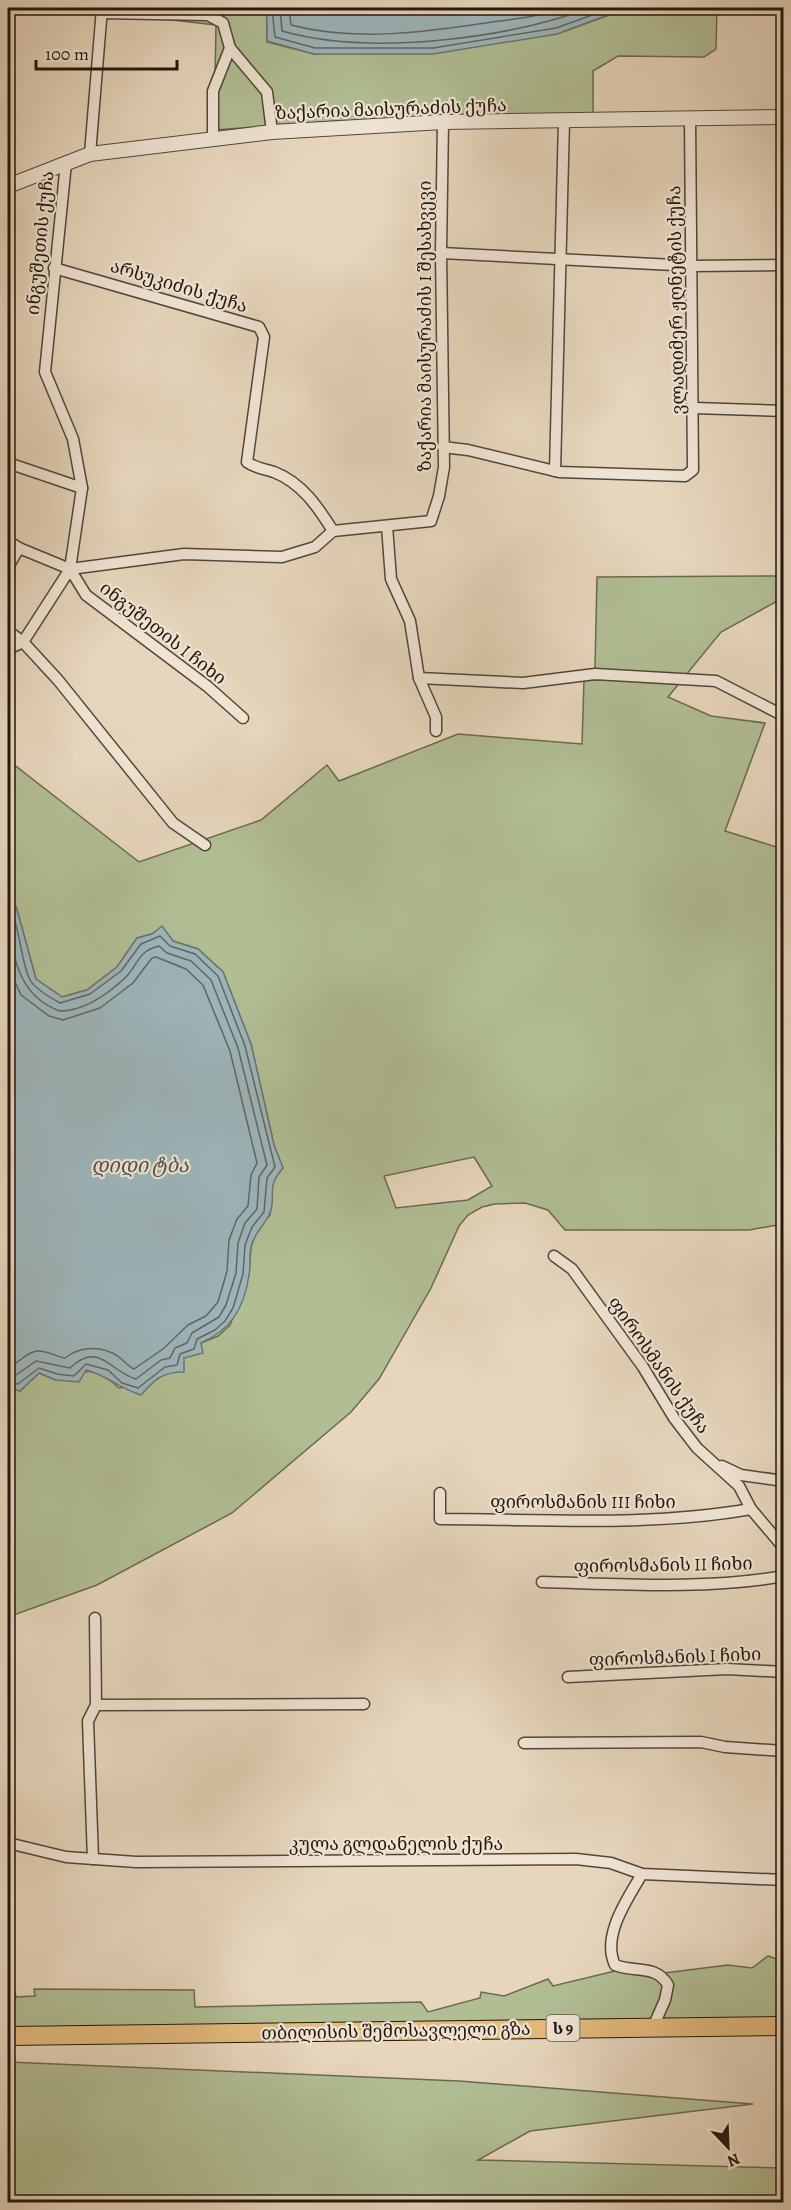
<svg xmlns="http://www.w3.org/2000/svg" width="791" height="2210" viewBox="0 0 791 2210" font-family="Alegreya,'Noto Serif Georgian',serif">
<rect width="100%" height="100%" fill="#e7d6bd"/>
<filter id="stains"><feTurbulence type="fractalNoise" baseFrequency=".00333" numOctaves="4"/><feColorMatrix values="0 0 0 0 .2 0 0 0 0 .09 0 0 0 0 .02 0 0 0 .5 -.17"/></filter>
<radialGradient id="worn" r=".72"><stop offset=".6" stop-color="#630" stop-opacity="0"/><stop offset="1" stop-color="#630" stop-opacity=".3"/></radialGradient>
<g fill="#b1be94" stroke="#6a6a50" stroke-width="1.5" fill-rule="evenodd">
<polygon points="166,8 267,8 267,42 314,54 557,34 621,11 622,8 717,8 716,49 704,57 618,56 593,71 593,115 337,121 214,130 216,25 164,19"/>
<path d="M783 576V602L779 600 721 632 668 697 711 716 765 723 725 831 783 849V1224L749 1230H565L548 1210 525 1203 495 1204 482 1207 468 1215 459 1226 431 1288 379 1379 351 1412 232 1513 97 1585 8 1617V1388L20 1391 39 1373 56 1380C85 1370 95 1365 119 1388L152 1382 201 1343 218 1336 230 1325 249 1275 251 1247 257 1229 270 1215 273 1180 283 1168 274 1145 251 1044 223 972 198 949 173 941 162 927 152 934 137 938 117 967 87 990 62 997 36 979 16 906 8 903V760L139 862 261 820 327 765 339 781 458 734 582 744 584 680H600L595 667 597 577ZM474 1157 492 1186 468 1200 396 1208 384 1176Z"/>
<polygon points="768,1956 783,1961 783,2021 8,2028 8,1992 15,1992 16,1997 35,1996 34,1989 194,1990 195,2007 421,2002 428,2012 480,1998 481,1992 504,1996 548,1979 553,1986 615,1971 648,1975 728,1965 752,1968"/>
<polygon points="8,2062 459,2081 753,2104 530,2131 478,2160 783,2168 783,2202 8,2202"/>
</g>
<g fill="#9db6bc" stroke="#6c7676" stroke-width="1.5">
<polygon points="267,8 622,8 621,10 557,34 433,54 314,54 267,41"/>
<path d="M8 903 16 906 36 979 62 997 87 990 117 967 137 938 152 934 162 926 173 941 198 949 223 972 251 1044 274 1145 283 1168C264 1189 278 1197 269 1215 263 1227 254 1233 251 1247 249 1256 251 1266 249 1275 244 1308 232 1329 201 1343L203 1353 184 1358V1372C162 1372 155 1379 141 1395 118 1388 109 1376 86 1370L79 1382 56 1380 39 1373 20 1391 8 1388Z"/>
</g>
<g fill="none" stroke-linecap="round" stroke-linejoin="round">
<g stroke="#606664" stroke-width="1.5">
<polyline points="272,8 275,37 315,48 433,48 556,28 612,8"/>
<path d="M280 8 282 31C370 56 505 39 590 8"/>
<path d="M289 8 291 25C355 42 427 32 492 22 516 19 541 16 564 8"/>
<path d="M8 909C19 917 21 964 30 980 35 989 51 998 60 1003L90 994 121 971 141 944 160 936 170 946 195 954 218 976 245 1046 275 1167 267 1178 264 1212 252 1227 245 1245 243 1274 233 1308 225 1321 215 1330 197 1339 194 1349 180 1354 177 1365 165 1367 138 1388 122 1383 108 1370 86 1364 74 1376 57 1374 39 1368 18 1384 8 1382"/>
<path d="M8 924C14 960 20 997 60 1011 84 1011 109 993 126 977 139 963 138 951 159 946L167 953 191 961 211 980 238 1048 267 1165 259 1177 257 1209 245 1223 238 1243 236 1273 226 1305 219 1317 192 1333 187 1343 175 1348 170 1358 161 1360 136 1379C110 1372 99 1340 70 1368L36 1361 16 1375H8"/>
<path d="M8 967 21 995 49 1016 63 1020 100 1008 133 983 152 958 156 957 186 969 203 985 230 1051 257 1163 251 1175 248 1206 237 1219 229 1240 227 1271 218 1302 206 1316 188 1325 163 1349 134 1369C128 1366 124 1361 119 1357 102 1345 80 1346 65 1358 56 1357 47 1350 37 1351 25 1352 19 1365 8 1366"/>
</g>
<defs>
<g id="minor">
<polyline points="97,8 101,13 208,15 223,23 230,48 213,91 213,138"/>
<polyline points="230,48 267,92 272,132"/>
<polyline points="90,154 102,8"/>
<polyline points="441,253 693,266 784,265"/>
<path d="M54 268 259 327 264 337 247 462C255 468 265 469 274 472 302 483 318 507 333 531"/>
<polyline points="694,408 784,411"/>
<polyline points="443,447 468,450 559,472 685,476 693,470 690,118"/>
<polyline points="8,463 82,488"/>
<polyline points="555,471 564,121"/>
<polyline points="387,526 391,579 410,621 419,678 436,717 436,731"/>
<polyline points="8,541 19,548 70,569 184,554 282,557 315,547 333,531 431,521 439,496 444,467 441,253 443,122"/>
<polyline points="8,567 19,548"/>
<polyline points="70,569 86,595 207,686 243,718"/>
<polyline points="8,631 23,642 58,680 173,823 205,845"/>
<polyline points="8,649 23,642 70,569 82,488 73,439 45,372 66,163"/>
<polyline points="419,678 523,683 595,674 716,681 784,716"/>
<polyline points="554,1256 572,1269 643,1367 674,1418 697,1448 739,1486 751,1509 784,1548"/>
<polyline points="722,1466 741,1475 784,1481"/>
<path d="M440 1493V1519C543 1519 649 1527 751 1509"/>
<path d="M542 1582C622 1584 705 1590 784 1576"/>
<polyline points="568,1677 727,1669 784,1672"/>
<polyline points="96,1705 364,1704"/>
<polyline points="524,1743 701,1742 725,1747 784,1751"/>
<polyline points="8,1843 66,1857 136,1862 576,1859 611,1863 642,1874 784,1880"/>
<polyline points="93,1859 88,1721 96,1705 95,1618"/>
<path d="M642 1874C628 1898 601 1936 615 1965 635 1973 656 1964 668 1985L665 2000 653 2027"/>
</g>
<polyline id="tertiary" points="8,186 90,154 272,132 443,122 784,117"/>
<polyline id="trunk" points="8,2036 784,2026"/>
</defs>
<use href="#minor" stroke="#534738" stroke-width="13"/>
<use href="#tertiary" stroke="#534738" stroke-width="16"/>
<use href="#trunk" stroke="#22170c" stroke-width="20"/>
<use href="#minor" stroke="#efe4d4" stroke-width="10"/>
<use href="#tertiary" stroke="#efe4d4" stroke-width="14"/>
<use href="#trunk" stroke="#e4bb7e" stroke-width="18"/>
</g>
<g text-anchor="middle" stroke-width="4.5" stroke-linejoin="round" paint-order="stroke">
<rect fill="#efe4d4" stroke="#605448" stroke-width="1.5" x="546.5" y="2015" width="33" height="26" rx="4.5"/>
<g font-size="16" font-weight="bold" fill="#22170c">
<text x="563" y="2034">ს 9</text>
</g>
<g font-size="18" fill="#22170c" stroke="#efe4d4">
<text transform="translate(391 109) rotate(-2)" y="6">ზაქარია მაისურაძის ქუჩა</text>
<text transform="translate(40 243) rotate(-84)" y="6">ინგუშეთის ქუჩა</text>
<text transform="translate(179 286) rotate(17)" y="6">არსუკიძის ქუჩა</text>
<text transform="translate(676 300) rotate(-91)" y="6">ვლადიმერ ჟღნეტის ქუჩა</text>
<text transform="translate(425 326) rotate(-90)" y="6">ზაქარია მაისურაძის I შესახვევი</text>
<text transform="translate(163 633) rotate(38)" y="6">ინგუშეთის I ჩიხი</text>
<text transform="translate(659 1365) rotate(55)" y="6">ფიროსმანის ქუჩა</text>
<text x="583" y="1508">ფიროსმანის III ჩიხი</text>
<text transform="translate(663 1565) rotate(-1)" y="6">ფიროსმანის II ჩიხი</text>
<text transform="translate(675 1657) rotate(-2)" y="6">ფიროსმანის I ჩიხი</text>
<text x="396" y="1850">კულა გლდანელის ქუჩა</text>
<text transform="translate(396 2031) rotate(-1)" y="6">თბილისის შემოსავლელი გზა</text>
</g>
<g font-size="20" font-style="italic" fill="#4d4f4a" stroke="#efe4d4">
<text x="140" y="1172">დიდი ტბა</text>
</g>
</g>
<rect width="791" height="2210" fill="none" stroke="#e7d6bd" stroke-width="30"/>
<rect x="9" y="9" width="773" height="2192" fill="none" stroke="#22170c" stroke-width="3"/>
<rect x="15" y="15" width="761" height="2180" fill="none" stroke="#22170c" stroke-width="1.5"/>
<g transform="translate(728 2147) rotate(157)" stroke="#efe4d4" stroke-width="4.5" paint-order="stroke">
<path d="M0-4.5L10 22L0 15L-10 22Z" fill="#22170c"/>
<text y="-9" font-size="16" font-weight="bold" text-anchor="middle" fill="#22170c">N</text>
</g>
<path d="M36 60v9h141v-9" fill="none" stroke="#22170c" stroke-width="3"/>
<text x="45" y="60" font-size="18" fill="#22170c" stroke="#efe4d4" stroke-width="4.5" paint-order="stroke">100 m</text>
<rect width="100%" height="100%" filter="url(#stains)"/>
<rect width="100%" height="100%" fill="url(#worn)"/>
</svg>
